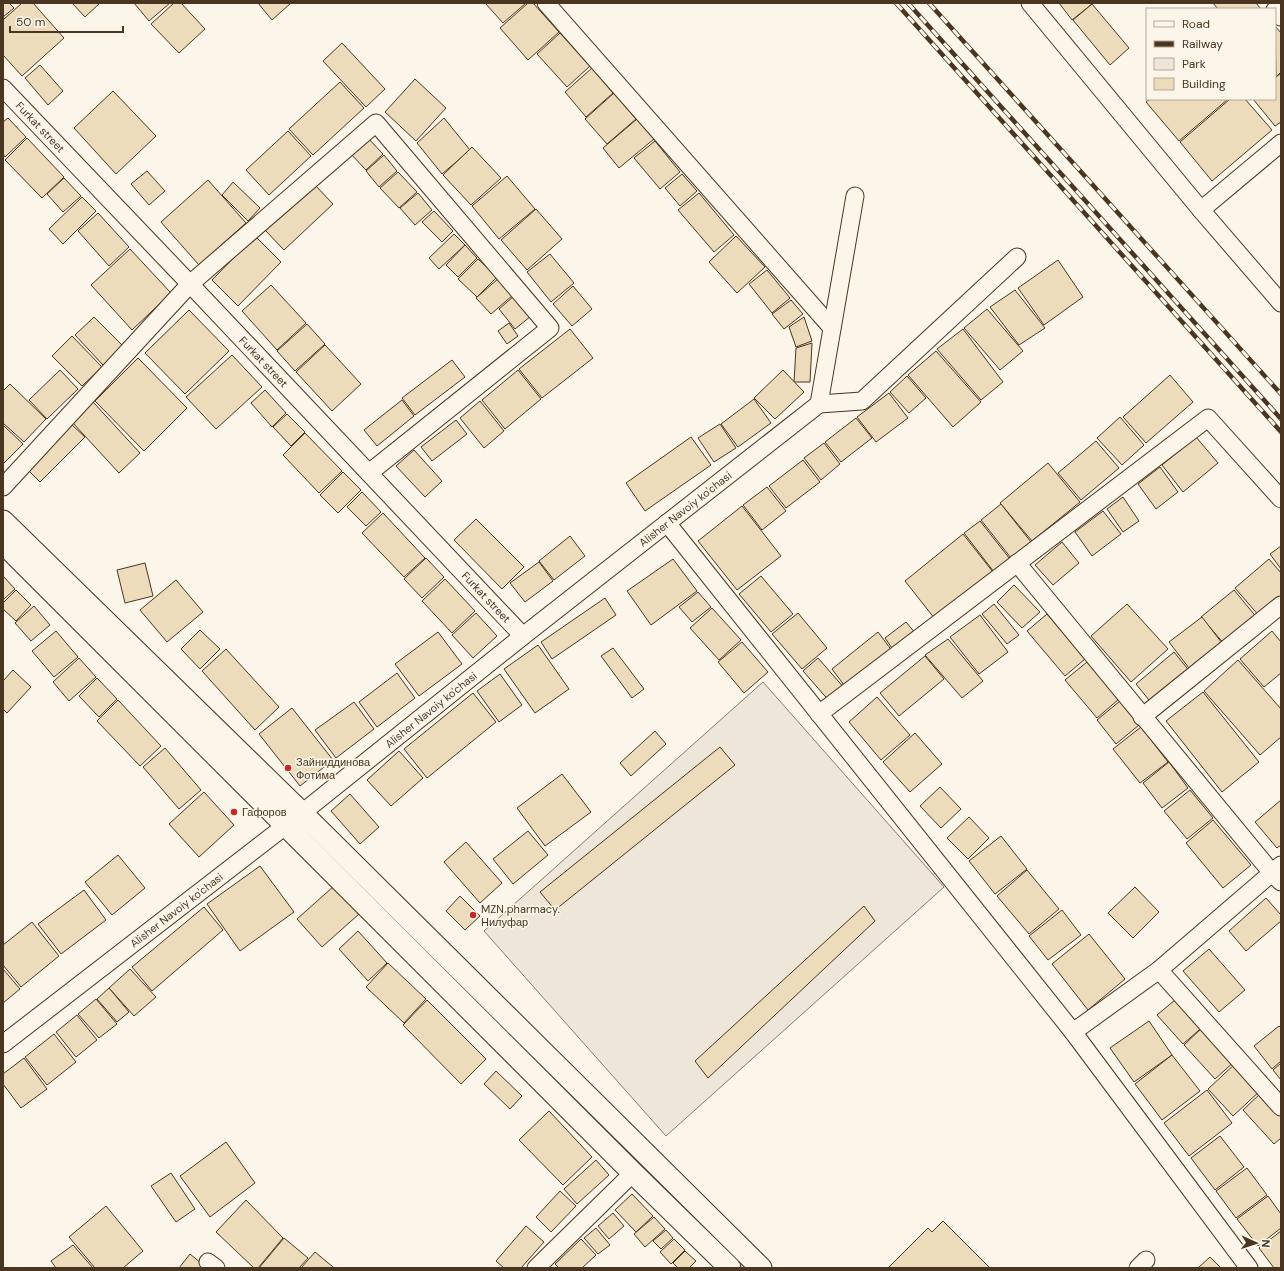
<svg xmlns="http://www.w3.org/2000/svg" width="1284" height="1271" viewBox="0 0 1284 1271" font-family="'DM Sans',sans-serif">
<rect width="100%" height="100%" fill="#fbf6e9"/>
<polygon fill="#ede6d9" stroke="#887966" points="763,682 944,887 666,1136 484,931"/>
<g fill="#ecdcbc" stroke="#4a3520">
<polygon points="3,3 9,3 14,8 3,17"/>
<polygon points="22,3 33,3 64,38 22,76 3,55 3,20"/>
<polygon points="72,3 100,3 85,17"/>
<polygon points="134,3 170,3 149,21"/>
<polygon points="174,3 181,3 205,29 179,53 151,24"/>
<polygon points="258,3 291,3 272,20"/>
<polygon points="485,3 526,3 503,23"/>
<polygon points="528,3 533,3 559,32 528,60 500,28"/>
<polygon points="1059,3 1091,3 1092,4 1072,20"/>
<polygon points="1213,3 1256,3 1261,9 1218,9"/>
<polygon points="1092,4 1129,48 1110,65 1073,20"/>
<polygon points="1275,26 1281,33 1281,72 1276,77"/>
<polygon points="560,33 590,66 567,87 537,54"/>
<polygon points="342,43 385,89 366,107 323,61"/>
<polygon points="40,65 63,91 48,105 25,78"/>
<polygon points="592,68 613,93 586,117 565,92"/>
<polygon points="1281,73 1281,122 1275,126 1253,99 1275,99 1275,78"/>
<polygon points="415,79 446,108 416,141 385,112"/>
<polygon points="340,82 364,108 313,155 289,129"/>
<polygon points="113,91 156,136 116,174 74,128"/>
<polygon points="614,93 636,119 607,144 585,119"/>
<polygon points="1150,99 1228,99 1179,141 1146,102"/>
<polygon points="1230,99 1245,99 1272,130 1212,181 1180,142"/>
<polygon points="8,118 26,137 5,157 3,154 3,122"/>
<polygon points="444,118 470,150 442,174 417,143"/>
<polygon points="637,119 654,139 619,168 603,148"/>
<polygon points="288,131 311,156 269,195 246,170"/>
<polygon points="366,136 383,154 366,170 349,152"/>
<polygon points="27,138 64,177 42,198 5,160"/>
<polygon points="655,141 680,172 660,189 634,158"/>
<polygon points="472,147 501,178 471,205 443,175"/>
<polygon points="384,155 397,171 379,187 366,171"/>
<polygon points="147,171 165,191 149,205 131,184"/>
<polygon points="398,172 417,192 399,208 380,188"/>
<polygon points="682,174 697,191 680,206 665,188"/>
<polygon points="507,176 535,209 499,239 472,206"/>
<polygon points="64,178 81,196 63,212 47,194"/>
<polygon points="208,180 246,223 199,265 161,222"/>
<polygon points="233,182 260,208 248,221 222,195"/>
<polygon points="314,184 333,204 284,250 265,230"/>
<polygon points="418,193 432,210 415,225 400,208"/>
<polygon points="699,193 734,235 714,252 678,210"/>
<polygon points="82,197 96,211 63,244 49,229"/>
<polygon points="536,209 562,239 527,270 501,240"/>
<polygon points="434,211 453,231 442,242 422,222"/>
<polygon points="98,213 129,247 109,266 78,231"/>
<polygon points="454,234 465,245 439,269 429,258"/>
<polygon points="255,236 281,262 238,306 212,280"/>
<polygon points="736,236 765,267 737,293 709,262"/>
<polygon points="465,245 477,258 458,277 446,265"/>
<polygon points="130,249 171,293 132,330 91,285"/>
<polygon points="550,254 574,283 551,302 527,272"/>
<polygon points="478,259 497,277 477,297 458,279"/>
<polygon points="1058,260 1083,297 1044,325 1018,288"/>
<polygon points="767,270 790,298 772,313 749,284"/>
<polygon points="499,278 513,295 491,314 476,298"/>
<polygon points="271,285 306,323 277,350 242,311"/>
<polygon points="573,286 592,309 572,326 553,304"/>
<polygon points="1015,290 1045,328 1019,345 990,307"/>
<polygon points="514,296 531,316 515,329 499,309"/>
<polygon points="791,300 803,314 784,329 772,314"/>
<polygon points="987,309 1023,351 1000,370 964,328"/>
<polygon points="189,310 229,351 185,394 145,353"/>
<polygon points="94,317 123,346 103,365 75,335"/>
<polygon points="804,317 812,341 796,347 789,327"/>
<polygon points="509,323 518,336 507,344 498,331"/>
<polygon points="307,324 325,344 295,371 277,351"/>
<polygon points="570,329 593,358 542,398 519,369"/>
<polygon points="963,329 1003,382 981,400 937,349"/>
<polygon points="72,336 102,367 82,386 52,356"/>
<polygon points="812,343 810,382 794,382 796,348"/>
<polygon points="325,345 361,384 332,411 296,372"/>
<polygon points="936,351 981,402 953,427 908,375"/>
<polygon points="232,355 262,387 216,429 186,397"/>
<polygon points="138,358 187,408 144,451 95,401"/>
<polygon points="452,360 465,377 415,415 402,398"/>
<polygon points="60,370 78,389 47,419 29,400"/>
<polygon points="518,370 541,399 505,429 482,400"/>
<polygon points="783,370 804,392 775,419 754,398"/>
<polygon points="1170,375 1193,402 1146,443 1123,417"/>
<polygon points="907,376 926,398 909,413 890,392"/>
<polygon points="10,384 46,419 24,442 3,423 3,391"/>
<polygon points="265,390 286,413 272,427 251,403"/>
<polygon points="889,393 908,418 876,442 857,417"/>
<polygon points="754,399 771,423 738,447 721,424"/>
<polygon points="402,400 414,416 377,446 364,430"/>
<polygon points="480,401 504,431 484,448 460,418"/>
<polygon points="93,402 140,453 119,473 72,422"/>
<polygon points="287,414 305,432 291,446 273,427"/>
<polygon points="1120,417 1144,445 1122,465 1097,438"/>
<polygon points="856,418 872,438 841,462 825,442"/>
<polygon points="456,420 467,434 432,461 421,447"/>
<polygon points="71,424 85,437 40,482 27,469"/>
<polygon points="720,424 736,448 714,462 698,438"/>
<polygon points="3,425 23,444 3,464"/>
<polygon points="305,433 342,471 319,493 283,455"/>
<polygon points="691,437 711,465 645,511 626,483"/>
<polygon points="1196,437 1218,463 1183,492 1162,465"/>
<polygon points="1096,441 1119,468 1081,500 1058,473"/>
<polygon points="824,443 840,464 821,480 804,458"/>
<polygon points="414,450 442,481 425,497 396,466"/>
<polygon points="803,460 820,482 786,508 769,486"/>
<polygon points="1048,463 1080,502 1032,541 1000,503"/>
<polygon points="1160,467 1178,492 1156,509 1138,484"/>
<polygon points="343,472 361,490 338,513 320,495"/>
<polygon points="767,487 786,511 762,530 743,505"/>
<polygon points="362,492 381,512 366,526 347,507"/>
<polygon points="1123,497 1139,521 1123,532 1107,509"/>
<polygon points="1001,504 1031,542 1011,558 981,520"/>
<polygon points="742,506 781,556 737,590 698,541"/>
<polygon points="1103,511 1121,534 1092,556 1075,532"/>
<polygon points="383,513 425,558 404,577 362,533"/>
<polygon points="476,519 524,567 502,589 454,540"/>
<polygon points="980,521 1010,559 994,572 964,533"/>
<polygon points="963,534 993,572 935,619 905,581"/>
<polygon points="570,536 585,556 554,580 539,561"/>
<polygon points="1062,542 1079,563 1053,585 1035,565"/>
<polygon points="1281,546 1281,569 1270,554"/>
<polygon points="426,558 444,577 422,598 404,579"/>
<polygon points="673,559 697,591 651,625 627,591"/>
<polygon points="1269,559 1281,573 1281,599 1260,617 1235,588"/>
<polygon points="539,562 553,581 525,602 510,583"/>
<polygon points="145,563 153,596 125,603 117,570"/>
<polygon points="3,576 15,589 3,600"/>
<polygon points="761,576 793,614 771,632 739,594"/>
<polygon points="445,579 475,611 452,633 422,601"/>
<polygon points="176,580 203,612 167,642 140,610"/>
<polygon points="1014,585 1040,612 1022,628 997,602"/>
<polygon points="16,590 31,605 16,621 3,609 3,603"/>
<polygon points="1234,590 1258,619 1226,646 1201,617"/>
<polygon points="698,592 711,607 692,622 679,607"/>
<polygon points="605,598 616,615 552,659 541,642"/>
<polygon points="994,604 1019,635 1007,644 982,614"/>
<polygon points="1127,604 1168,649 1131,682 1091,636"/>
<polygon points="34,606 50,625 31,641 15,623"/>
<polygon points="712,608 741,640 719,660 690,628"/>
<polygon points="476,613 497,636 473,658 452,635"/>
<polygon points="798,613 827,648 802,669 772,634"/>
<polygon points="1047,614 1085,659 1065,676 1027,631"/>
<polygon points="980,615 1008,652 979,674 950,637"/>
<polygon points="1202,617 1225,647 1192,672 1169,642"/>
<polygon points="906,622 916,634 894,651 885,638"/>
<polygon points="200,630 220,649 200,669 181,649"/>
<polygon points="56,631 78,657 54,677 32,651"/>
<polygon points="1272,631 1281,642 1281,673 1264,687 1240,659"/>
<polygon points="438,632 462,664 419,696 395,664"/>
<polygon points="878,632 893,652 847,689 832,669"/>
<polygon points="948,639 983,681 962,698 925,655"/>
<polygon points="742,642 768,672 744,693 718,662"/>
<polygon points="538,645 569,689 535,713 504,669"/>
<polygon points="613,648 644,689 632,698 601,656"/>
<polygon points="226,649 279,707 255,730 202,671"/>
<polygon points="1174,652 1191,673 1153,705 1136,684"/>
<polygon points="925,656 944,679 899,716 880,693"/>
<polygon points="79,658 96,677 69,701 53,682"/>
<polygon points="818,658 846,690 831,703 803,671"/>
<polygon points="1238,660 1281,709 1281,737 1260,755 1204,691"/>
<polygon points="1087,662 1119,699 1097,718 1065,680"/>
<polygon points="13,670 31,687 7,713 3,709 3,681"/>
<polygon points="397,673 415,698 377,727 359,702"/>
<polygon points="500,674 522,705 499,722 477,691"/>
<polygon points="97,678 117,699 99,717 79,696"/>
<polygon points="1203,692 1259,762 1222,792 1166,721"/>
<polygon points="473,693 496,722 427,778 404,749"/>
<polygon points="877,697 910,735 881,760 849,722"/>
<polygon points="118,700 161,746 140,766 97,721"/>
<polygon points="1120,701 1139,725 1116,744 1097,720"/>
<polygon points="354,702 374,729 336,758 315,730"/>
<polygon points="292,708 333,760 300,786 259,734"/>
<polygon points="1141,727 1168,762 1140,783 1113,749"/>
<polygon points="655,731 666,744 631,776 620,763"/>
<polygon points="915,733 942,764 910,792 883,762"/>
<polygon points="720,747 735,765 555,910 540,892"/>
<polygon points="165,748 201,790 179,809 143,767"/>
<polygon points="399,751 423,778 391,806 367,780"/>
<polygon points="1169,762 1188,788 1162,808 1143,783"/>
<polygon points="562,774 591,812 545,846 517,808"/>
<polygon points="940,787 961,809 941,828 920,806"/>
<polygon points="1190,790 1213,818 1187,839 1164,811"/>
<polygon points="204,792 234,825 199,857 169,824"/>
<polygon points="350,794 379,827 360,844 331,811"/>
<polygon points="1281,800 1281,845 1277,848 1255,822"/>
<polygon points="969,817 989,838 968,859 947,838"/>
<polygon points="1213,820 1251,865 1223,888 1186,843"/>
<polygon points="528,831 548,855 513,884 493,859"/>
<polygon points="1001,836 1027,869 995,894 969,861"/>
<polygon points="466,842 502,883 480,903 444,862"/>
<polygon points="118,855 145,888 112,915 85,882"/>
<polygon points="260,866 294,912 240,951 207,904"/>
<polygon points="1027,870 1059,909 1029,934 997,896"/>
<polygon points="334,886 359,914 322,947 297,919"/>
<polygon points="1135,887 1159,912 1133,938 1108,913"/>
<polygon points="84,890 106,920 61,954 38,924"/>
<polygon points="460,896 480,916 465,930 446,911"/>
<polygon points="1266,898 1281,915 1281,921 1246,951 1229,931"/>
<polygon points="864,906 875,921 708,1078 695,1061"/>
<polygon points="204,907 223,930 152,991 132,967"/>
<polygon points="1062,910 1081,935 1048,960 1029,936"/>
<polygon points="32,922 59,956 21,987 3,965 3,945"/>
<polygon points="358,931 387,963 368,981 339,949"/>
<polygon points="1089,934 1125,979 1088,1010 1052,964"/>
<polygon points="1209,949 1245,990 1219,1012 1183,971"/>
<polygon points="388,963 426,999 404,1023 366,987"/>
<polygon points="3,969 20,989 3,1003"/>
<polygon points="130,969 156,997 134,1016 109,988"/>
<polygon points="109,988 129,1012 117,1022 97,999"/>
<polygon points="1181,995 1206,1024 1183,1044 1157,1015"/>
<polygon points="96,999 117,1024 99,1038 78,1014"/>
<polygon points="427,1000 486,1059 461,1084 403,1025"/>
<polygon points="77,1015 97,1040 76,1057 56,1032"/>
<polygon points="1149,1021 1172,1055 1134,1082 1110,1048"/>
<polygon points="1204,1026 1236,1060 1215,1079 1184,1045"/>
<polygon points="1279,1026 1281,1028 1281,1061 1272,1069 1254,1046"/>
<polygon points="54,1034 76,1062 47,1085 25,1057"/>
<polygon points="1172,1055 1200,1091 1162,1120 1135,1084"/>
<polygon points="24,1058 47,1089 21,1108 3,1084 3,1074"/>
<polygon points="1237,1062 1262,1089 1233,1116 1208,1089"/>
<polygon points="1281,1063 1281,1080 1273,1070"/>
<polygon points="496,1071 522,1096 510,1109 484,1084"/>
<polygon points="1207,1090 1232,1123 1189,1156 1164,1123"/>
<polygon points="1262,1092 1281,1112 1281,1138 1274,1144 1243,1110"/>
<polygon points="549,1111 592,1157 563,1185 519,1140"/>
<polygon points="1220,1136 1244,1167 1215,1190 1191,1158"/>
<polygon points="226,1142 255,1183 210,1217 180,1176"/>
<polygon points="596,1160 609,1175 577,1204 564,1189"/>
<polygon points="1247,1168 1267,1195 1236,1218 1216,1191"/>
<polygon points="171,1173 195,1209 176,1222 151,1186"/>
<polygon points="560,1191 576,1206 551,1232 536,1217"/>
<polygon points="632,1194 653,1216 636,1232 615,1210"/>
<polygon points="1268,1196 1281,1214 1281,1228 1258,1246 1237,1219"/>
<polygon points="246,1200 283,1238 258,1268 254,1268 216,1232"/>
<polygon points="106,1206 143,1251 123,1268 95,1268 69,1237"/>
<polygon points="613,1213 624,1226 609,1239 598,1226"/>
<polygon points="654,1217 665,1229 645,1247 634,1234"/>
<polygon points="943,1221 990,1268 888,1268 928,1228 932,1232"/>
<polygon points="526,1226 544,1242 521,1268 504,1268 496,1261"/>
<polygon points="596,1228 610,1245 598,1254 584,1238"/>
<polygon points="666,1230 673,1238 661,1249 653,1241"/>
<polygon points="1281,1231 1281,1268 1274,1268 1259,1248"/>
<polygon points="284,1238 308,1258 299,1268 259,1268"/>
<polygon points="581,1239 596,1255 582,1268 559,1268 555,1264"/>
<polygon points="674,1239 685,1250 671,1264 660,1252"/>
<polygon points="73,1245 93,1268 56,1268 51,1261"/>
<polygon points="685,1251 696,1261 689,1268 678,1268 673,1263"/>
<polygon points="315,1252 333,1267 332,1268 301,1268"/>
<polygon points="190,1254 207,1268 179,1268"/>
<polygon points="1210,1257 1221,1268 1198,1268"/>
</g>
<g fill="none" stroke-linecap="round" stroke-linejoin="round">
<defs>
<g id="minor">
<polyline points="546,3 832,328"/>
<polyline points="1030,3 1201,210 1281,303"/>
<polyline points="1275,10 1281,17"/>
<path id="s1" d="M3 88 190 284 523 636"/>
<polyline points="1201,210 1281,143"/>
<polyline points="819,404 862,401 1017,257"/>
<polyline points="819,404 855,196"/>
<polyline points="3,487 190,284 376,123 550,328 369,473"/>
<polyline points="667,523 1073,1032 1249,1268"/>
<polyline points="1017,563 1272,873 1281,882"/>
<polyline points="819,714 1208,418 1281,499"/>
<polyline points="1142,717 1281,605"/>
<polyline points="1159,970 1281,1107"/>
<polyline points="1073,1032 1159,970 1281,865"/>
<path id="s2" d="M3 1044 302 813 523 636 819 404"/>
<polyline points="208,1262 216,1268"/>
<polyline points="536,1268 633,1173"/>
<polyline points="1138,1268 1146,1260"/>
</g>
<g id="major">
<polyline points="3,521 302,813 761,1268"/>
<polyline points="3,543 633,1173 730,1268"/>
</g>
</defs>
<use href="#minor" stroke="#4a3520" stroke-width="19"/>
<use href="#major" stroke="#4a3520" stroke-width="23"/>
<use href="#minor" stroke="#fbf6e9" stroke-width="17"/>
<use href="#major" stroke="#fbf6e9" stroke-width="21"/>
<defs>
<g id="rail">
<polyline points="896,3 1281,432"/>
<polyline points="908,3 1281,419"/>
<polyline points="929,3 1281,394"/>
</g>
</defs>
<use href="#rail" stroke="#4a3520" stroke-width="4.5"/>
<use href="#rail" stroke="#fbf6e9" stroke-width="3" stroke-dasharray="9" stroke-linecap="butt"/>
</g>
<g fill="#c62828" stroke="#fbf6e9" stroke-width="1.5">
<circle cx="288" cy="768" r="4"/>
<circle cx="234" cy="812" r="4"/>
<circle cx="473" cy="915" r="4"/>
</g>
<g text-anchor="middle" stroke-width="3" stroke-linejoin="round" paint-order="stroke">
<g font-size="11" fill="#4a3520" stroke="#fbf6e9">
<text dy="4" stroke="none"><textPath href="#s1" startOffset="54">Furkat street</textPath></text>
<text dy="4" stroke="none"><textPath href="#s1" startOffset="378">Furkat street</textPath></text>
<text dy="4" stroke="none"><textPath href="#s2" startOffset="867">Alisher Navoiy ko'chasi</textPath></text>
<text dy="4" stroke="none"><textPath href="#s1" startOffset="702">Furkat street</textPath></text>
<text dy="4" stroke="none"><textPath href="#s2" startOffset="543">Alisher Navoiy ko'chasi</textPath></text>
<text dy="4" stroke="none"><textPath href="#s2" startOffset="219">Alisher Navoiy ko'chasi</textPath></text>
</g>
<g font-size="11" fill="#4a3520" stroke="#fbf6e9" text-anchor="start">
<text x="296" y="766">Зайниддинова<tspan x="296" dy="13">Фотима</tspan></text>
<text x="242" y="816">Гафоров</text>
<text x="481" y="913">MZN pharmacy.<tspan x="481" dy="13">Нилуфар</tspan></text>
</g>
</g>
<rect width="1284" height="1271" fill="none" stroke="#4a3520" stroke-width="8"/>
<rect x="1146" y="8" width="130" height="92" fill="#fbf6e9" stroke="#b4a999"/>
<rect x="1154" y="21" width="20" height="6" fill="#fbf6e9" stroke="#b4a999"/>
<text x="1182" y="28" font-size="12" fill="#4a3520">Road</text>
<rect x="1154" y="41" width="20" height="6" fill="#4a3520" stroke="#b4a999"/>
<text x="1182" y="48" font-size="12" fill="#4a3520">Railway</text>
<rect x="1154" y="58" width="20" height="12" fill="#ede6d9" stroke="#b4a999"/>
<text x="1182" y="68" font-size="12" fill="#4a3520">Park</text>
<rect x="1154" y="78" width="20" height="12" fill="#ecdcbc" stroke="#b4a999"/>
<text x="1182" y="88" font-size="12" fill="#4a3520">Building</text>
<g transform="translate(1256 1243) rotate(93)" stroke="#fbf6e9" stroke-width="3" paint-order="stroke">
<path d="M0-3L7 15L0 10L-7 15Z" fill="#4a3520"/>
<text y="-6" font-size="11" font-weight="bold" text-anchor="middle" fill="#4a3520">N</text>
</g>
<path d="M10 26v6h113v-6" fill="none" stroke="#4a3520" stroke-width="2"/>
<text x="16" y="26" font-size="12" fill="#4a3520" stroke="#fbf6e9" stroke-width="3" paint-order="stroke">50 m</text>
</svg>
